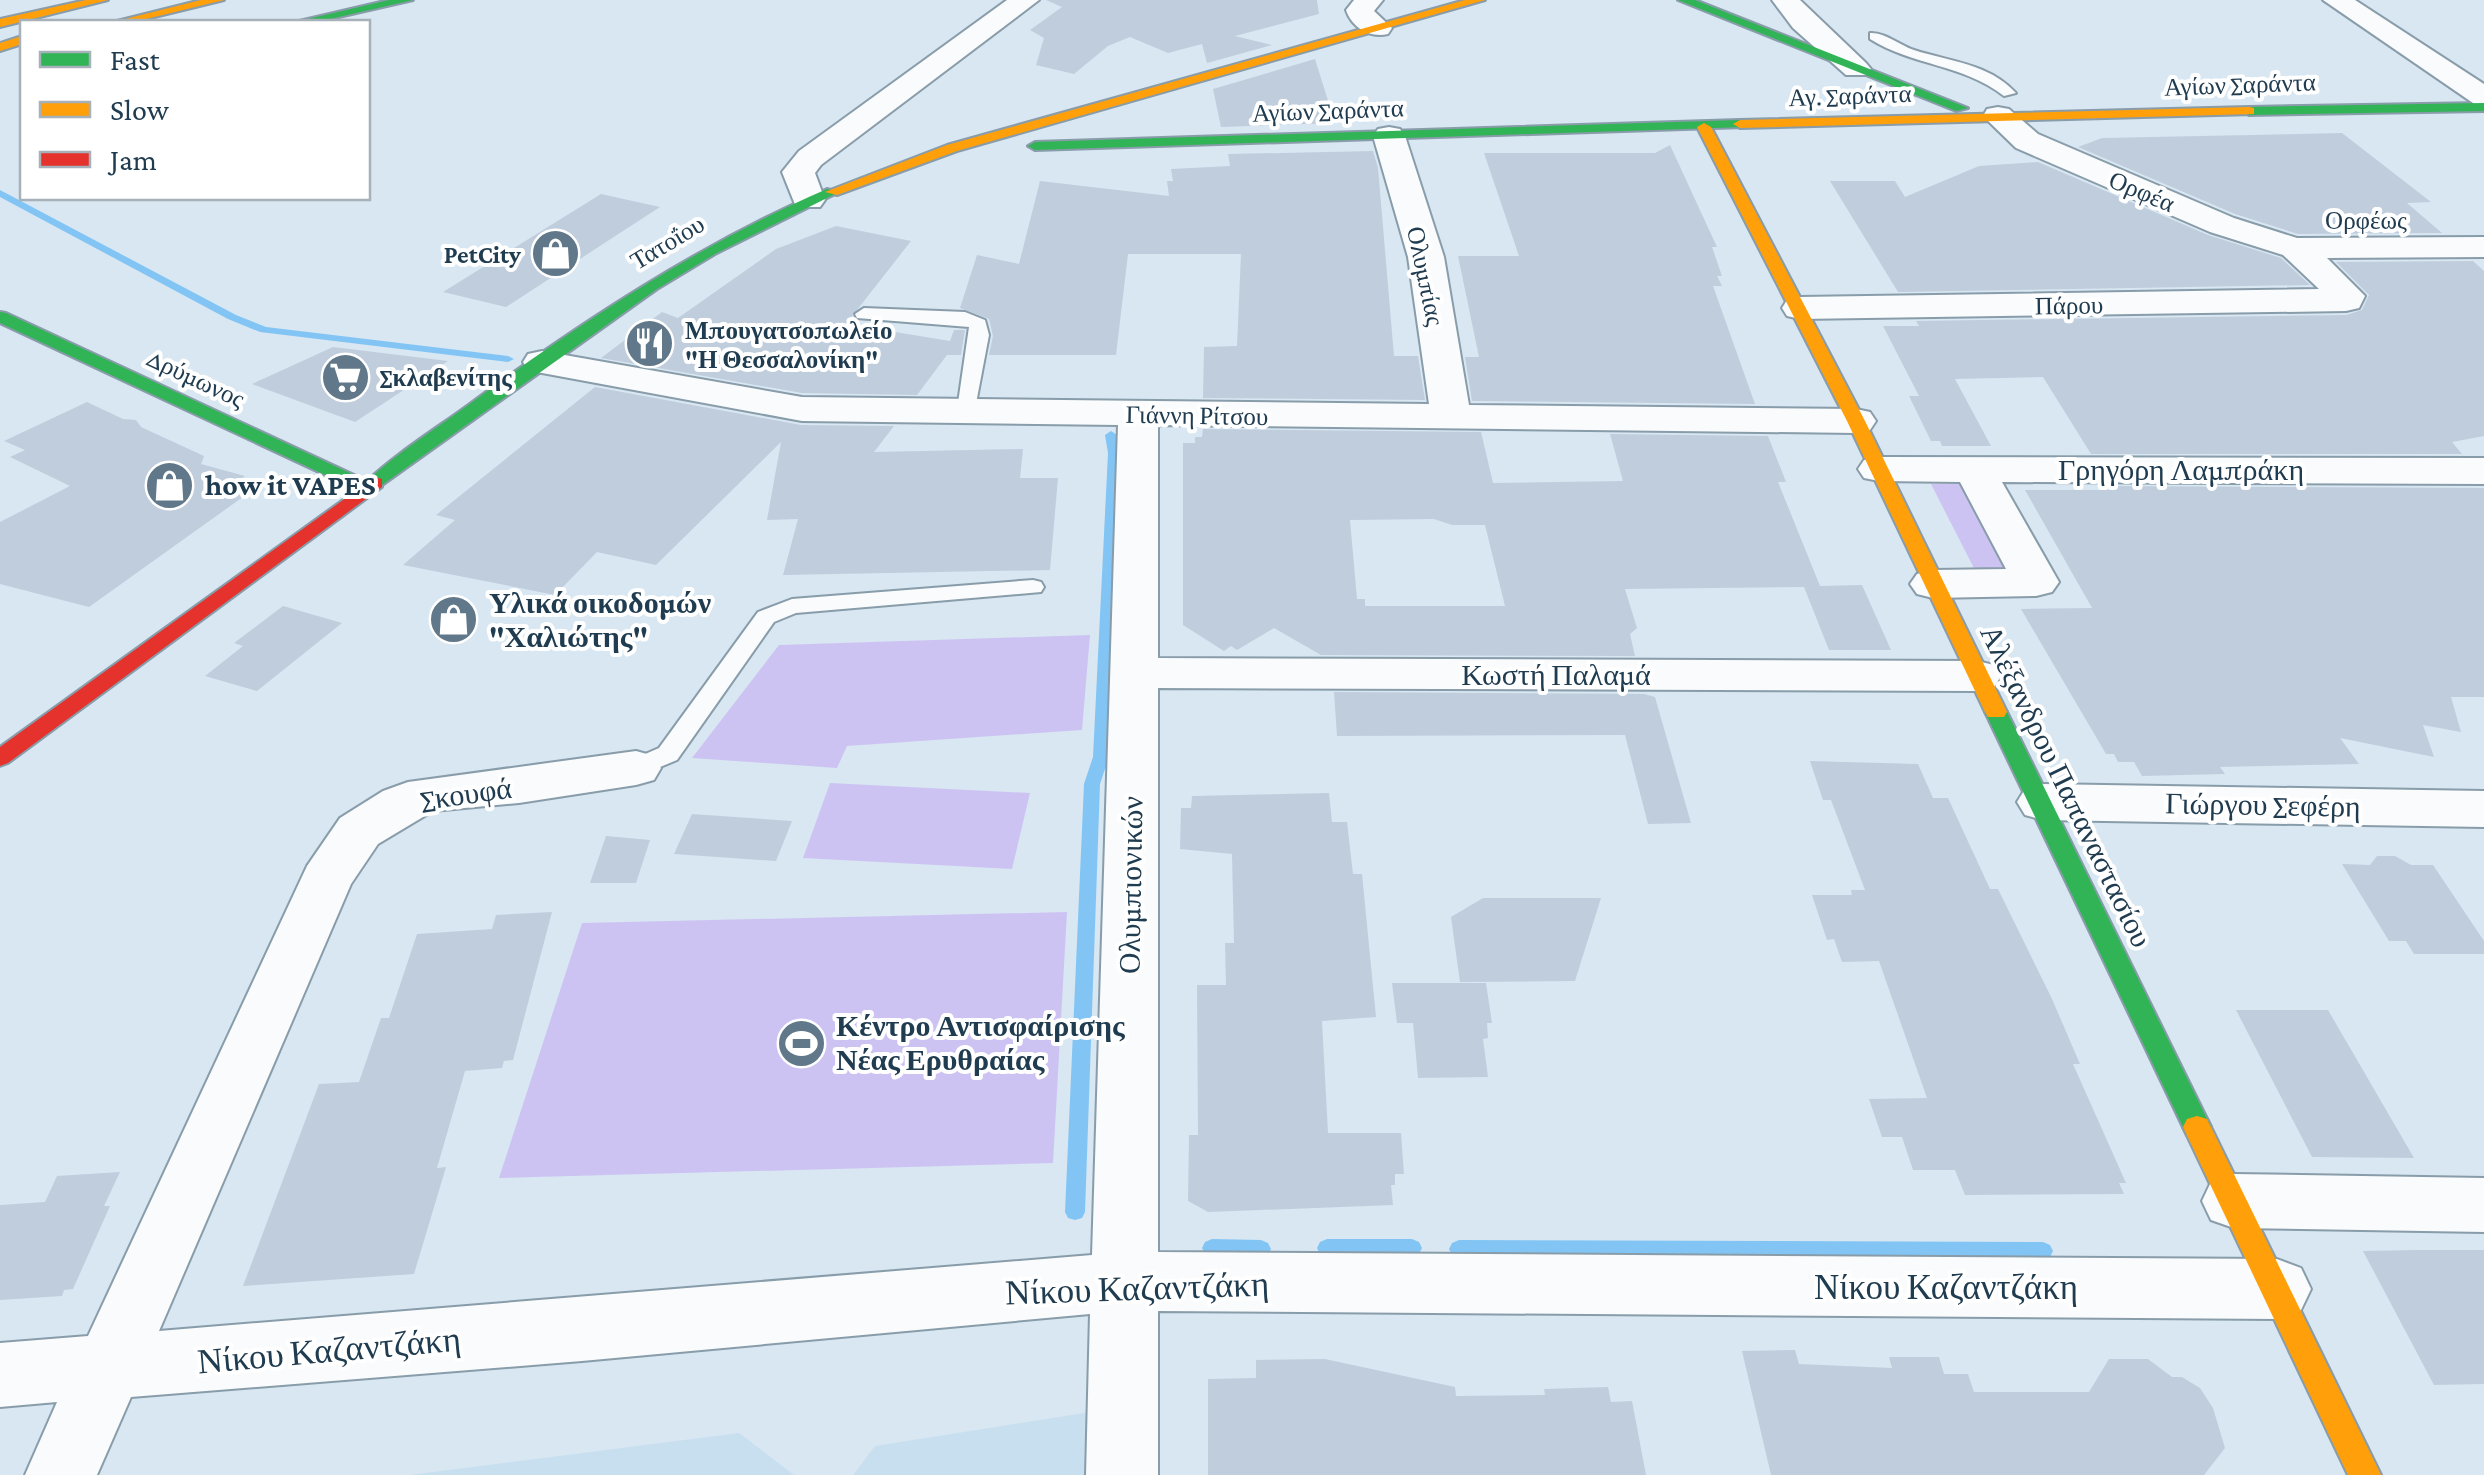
<svg xmlns="http://www.w3.org/2000/svg" width="2484" height="1475" viewBox="0 0 2484 1475" font-family="'Crimson Pro',serif">
<rect width="100%" height="100%" fill="#d8e7f2"/>
<g fill="#c8dff0">
<polygon points="1097,1411 1095,1475 853,1475 875,1446"/>
<polygon points="739,1433 794,1475 409,1475 410,1475"/>
</g>
<g fill="#cdc3f3">
<polygon points="1931,484 1968,484 2018,575 1978,576"/>
<polygon points="1090,635 1082,730 847,746 837,768 692,758 779,645"/>
<polygon points="830,783 1030,793 1012,869 803,858"/>
<polygon points="1067,912 1053,1163 499,1178 582,923"/>
</g>
<g fill="none" stroke-linecap="round" stroke-linejoin="round">
<g fill="#82c5f4" fill-rule="evenodd">
<polygon points="0,190 236,315 266,327 508,356 514,359 508,362 260,332 228,319 0,197"/>
<polygon points="1111,431 1117,435 1120,453 1109,757 1100,784 1085,1212 1082,1218 1075,1220 1068,1218 1065,1212 1084,784 1093,757 1108,453 1105,435"/>
<polygon points="1212,1239 1261,1240 1268,1243 1271,1249 1268,1255 1261,1258 1212,1257 1205,1254 1202,1248 1205,1242"/>
<polygon points="1327,1239 1412,1239 1419,1242 1422,1248 1419,1254 1412,1257 1327,1257 1320,1254 1317,1248 1320,1242"/>
<polygon points="1459,1240 2043,1242 2050,1245 2053,1251 2050,1257 2043,1260 1459,1258 1452,1255 1449,1249 1452,1243"/>
</g>
</g>
<g fill="#c0cddd" fill-rule="evenodd">
<polygon points="1046,0 1317,0 1319,14 1235,36 1272,45 1207,63 1202,44 1168,53 1130,37 1108,46 1074,74 1036,65 1044,38 1030,30 1062,7"/>
<polygon points="1315,59 1335,123 1221,127 1213,89"/>
<polygon points="2342,133 2431,202 2407,203 2442,233 2298,234 2235,214 2078,147 2102,138"/>
<polygon points="1670,145 1717,247 1712,247 1722,276 1717,276 1722,286 1713,286 1755,404 1472,401 1465,357 1479,357 1458,256 1519,256 1484,153 1655,153"/>
<polygon points="1373,151 1378,168 1394,356 1418,356 1425,400 1203,398 1204,347 1237,346 1241,254 1128,254 1116,355 989,355 993,336 989,319 960,308 977,255 1019,264 1040,181 1169,196 1167,181 1173,181 1171,169 1230,166 1228,154"/>
<polygon points="2038,162 2208,235 2281,258 2310,285 1898,292 1830,181 1895,181 1905,197 1979,166"/>
<polygon points="601,194 660,207 506,307 443,292"/>
<polygon points="836,226 911,241 846,324 950,341 954,330 965,330 961,355 947,355 917,395 802,393 601,358 662,312 678,318 776,249"/>
<polygon points="2473,261 2484,271 2484,436 2452,442 2462,454 2091,454 2043,377 1955,379 1991,446 1942,446 1940,441 1931,441 1909,396 1919,396 1883,326 1919,326 1916,321 2346,315 2362,310 2369,295 2336,262"/>
<polygon points="333,347 448,361 355,422 252,384"/>
<polygon points="595,387 801,425 894,426 874,452 1023,449 1020,478 1058,478 1050,570 783,575 798,519 767,520 781,442 656,565 597,552 555,595 403,565 455,520 436,515"/>
<polygon points="87,402 123,419 136,420 141,427 204,456 201,464 245,476 227,488 247,494 89,607 0,584 0,522 70,486 10,457 25,450 4,441"/>
<path d="M1203 429 1481 432 1493 483 1623 481 1610 434 1768 436 1786 482H1778L1820 586 1862 585 1891 650H1829L1804 587 1625 589 1637 628 1630 634 1635 656 1321 655 1274 628 1237 650 1231 646 1224 651 1183 625V443H1195V437H1202ZM1434 519 1452 525H1485L1505 606H1365V599H1357L1350 520Z"/>
<polygon points="2112,486 2484,488 2484,697 2451,697 2461,732 2423,725 2434,757 2340,738 2359,764 2220,767 2225,774 2142,776 2134,762 2118,762 2114,754 2106,754 2021,609 2092,608 2025,490 2115,490"/>
<polygon points="283,606 342,623 257,691 205,676 243,646 234,643"/>
<polygon points="1334,692 1644,694 1655,697 1691,823 1648,824 1625,735 1337,736"/>
<polygon points="1810,761 1918,764 1933,798 1948,798 1990,889 1998,889 2052,999 2080,1064 2073,1064 2126,1183 2119,1183 2124,1194 1965,1195 1955,1170 1913,1170 1902,1137 1882,1137 1869,1099 1927,1098 1879,961 1842,962 1834,939 1827,940 1812,895 1852,895 1851,890 1865,890 1831,800 1823,800"/>
<polygon points="1329,793 1332,822 1347,822 1353,874 1362,874 1376,1017 1322,1021 1328,1133 1401,1133 1404,1174 1395,1174 1395,1185 1391,1185 1393,1205 1208,1212 1188,1201 1189,1135 1198,1135 1197,985 1226,985 1225,943 1234,943 1232,854 1180,849 1181,808 1191,808 1192,796"/>
<polygon points="692,814 792,821 776,861 674,854"/>
<polygon points="606,836 650,840 636,883 590,883"/>
<polygon points="2377,856 2395,856 2411,865 2433,865 2484,941 2484,954 2414,954 2406,941 2389,941 2342,864 2370,865"/>
<polygon points="1483,898 1601,898 1575,981 1460,982 1451,917"/>
<polygon points="552,912 513,1060 504,1061 502,1068 465,1071 437,1168 446,1167 414,1274 243,1286 319,1084 359,1082 381,1018 389,1018 417,934 492,929 496,915"/>
<polygon points="1392,983 1486,983 1492,1023 1487,1023 1488,1038 1483,1039 1488,1077 1418,1078 1413,1023 1397,1023"/>
<polygon points="2236,1010 2328,1010 2414,1158 2312,1157"/>
<polygon points="120,1172 104,1206 110,1206 73,1289 64,1290 62,1296 0,1300 0,1205 45,1202 57,1176"/>
<polygon points="2416,1250 2484,1250 2484,1384 2434,1385 2363,1251"/>
<polygon points="1795,1350 1799,1364 1892,1368 1889,1357 1939,1357 1944,1374 1968,1374 1974,1392 2089,1392 2109,1359 2148,1359 2172,1377 2182,1377 2200,1388 2213,1408 2225,1448 2204,1475 1771,1475 1742,1351"/>
<polygon points="1325,1359 1455,1387 1456,1396 1545,1395 1544,1389 1608,1387 1611,1402 1632,1401 1646,1475 1208,1475 1208,1379 1256,1378 1256,1360"/>
</g>
<g fill="none" stroke-linecap="round" stroke-linejoin="round">
<defs>
<g id="lane">
<path d="M1870 33C1885 32 1899 45 1914 50 1951 62 1988 63 2016 93L2004 96C1963 64 1913 66 1870 39Z"/>
<polygon points="864,308 965,312 985,320 989,335 974,414 967,416 957,410 969,327 857,318 855,314"/>
<polygon points="1033,580 1041,582 1044,587 1041,592 796,613 774,622 677,760 636,777 623,768 627,762 659,748 758,612 792,599"/>
</g>
<g id="street">
<polygon points="1007,0 1039,0 821,165 815,173 825,200 820,207 796,207 782,172 799,151"/>
<path d="M1354 0H1383L1374 11 1392 28 1388 34C1370 38 1352 28 1346 10Z"/>
<polygon points="1772,0 1800,0 1866,63 1871,69 1866,75 1846,75 1793,28"/>
<polygon points="2323,0 2355,0 2484,84 2484,106 2473,103"/>
<polygon points="1998,107 2009,109 2038,134 2234,218 2297,238 2484,237 2484,257 2327,258 2365,296 2359,308 2346,311 1800,319 1787,316 1782,308 1787,300 1800,297 2319,289 2283,255 2210,232 2016,148 1983,116 1987,109"/>
<polygon points="1389,127 1400,129 1405,136 1444,257 1469,405 1856,409 1870,412 1876,421 1870,430 1856,433 1158,425 1158,658 1977,661 1994,665 2001,676 1994,687 1977,691 1158,688 1158,1252 2277,1259 2301,1268 2311,1289 2301,1310 2277,1319 1158,1311 1158,1475 1086,1475 1090,1314 582,1361 131,1397 97,1475 25,1475 57,1402 0,1407 0,1343 88,1336 307,866 340,818 383,791 408,782 636,751 654,756 661,768 654,780 636,785 519,803 433,811 378,844 351,884 159,1331 1092,1255 1118,425 802,421 542,373 528,370 523,362 528,354 542,351 802,397 1429,404 1408,257 1373,136 1378,129"/>
<polygon points="1879,457 2484,458 2484,484 2002,482 2059,582 2052,592 2036,596 1933,598 1917,594 1910,584 1917,574 1933,570 2006,569 1960,482 1879,481 1864,478 1858,469 1864,460"/>
<polygon points="2043,784 2484,791 2484,827 2043,820 2025,815 2017,802 2025,789"/>
<polygon points="2234,1174 2484,1178 2484,1232 2234,1228 2211,1220 2202,1201 2211,1182"/>
</g>
<g id="fast">
<polygon points="389,0 413,0 317,22 295,22"/>
<polygon points="1678,0 1695,0 1968,108 1956,111"/>
<polygon points="2484,103 2484,111 2249,115 2242,111 2249,107"/>
<polygon points="1740,120 1747,124 1745,127 1035,150 1028,146 1035,142"/>
<path d="M827 189 839 192 715 254 657 289 368 495 0 323V312L6 313 367 481C398 452 437 428 471 403 584 320 699 245 827 189Z"/>
<polygon points="1996,705 2007,712 2211,1127 2207,1135 2197,1138 2187,1135 2183,1127 1985,712"/>
</g>
<g id="slow">
<polygon points="86,0 108,0 0,27 0,19"/>
<polygon points="201,0 224,0 134,22 113,22"/>
<polygon points="1465,0 1485,0 957,151 837,195 825,192 947,145"/>
<polygon points="22,36 22,44 0,51 0,43"/>
<polygon points="2249,107 2254,108 2254,114 1740,128 1733,124 1740,120"/>
<polygon points="1704,123 1711,127 1865,421 2007,712 2004,717 1988,717 1985,712 1847,421 1697,127"/>
<polygon points="2197,1116 2207,1119 2381,1475 2348,1475 2183,1127 2187,1119"/>
</g>
<polygon id="jam" points="375,477 382,479 382,487 8,763 0,766 0,747"/>
</defs>
<use href="#lane" stroke="#889ca9" stroke-width="4"/>
<use href="#street" stroke="#889ca9" stroke-width="4"/>
<use href="#fast" stroke="#889ca9" stroke-width="4"/>
<use href="#slow" stroke="#889ca9" stroke-width="4"/>
<use href="#jam" stroke="#889ca9" stroke-width="4"/>
<use href="#lane" fill="#f9fbfd" fill-rule="evenodd"/>
<use href="#street" fill="#f9fbfd" fill-rule="evenodd"/>
<use href="#fast" fill="#30b455" fill-rule="evenodd"/>
<use href="#slow" fill="#ff9f0a" fill-rule="evenodd"/>
<use href="#jam" fill="#e5322d" fill-rule="evenodd"/>
</g>
<defs>
<symbol id="shop-disc" viewBox="-11 -11 22 22"><circle r="9.5" fill="#607889" stroke="#fff"/><path d="M-5-2.5h2.3a2.7 3.5 0 0 1 5.4 0H5L5.5 6h-11ZM-1.5-2.5h3a1.5 2.3 0 0 0-3 0Z" fill="#fff"/></symbol>
<symbol id="restaurant-disc" viewBox="-11 -11 22 22"><circle r="9.5" fill="#607889" stroke="#fff"/><path d="M-5-6h1v4h1v-4h1v4h1v-4h1v5L-1.5 .5V6h-2V.5L-5-1ZM5-6V6H3V1.5H1.5Q1.5-4 5-6Z" fill="#fff"/></symbol>
<symbol id="supermarket-disc" viewBox="-11 -11 22 22"><circle r="9.5" fill="#607889" stroke="#fff"/><path d="M-6-5.5h2.5l.6 2H6L4.5 2H-2.5L-4.4-4H-6ZM-1.5 3.2a1.3 1.3 0 1 0 .1 0ZM3 3.2a1.3 1.3 0 1 0 .1 0Z" fill="#fff"/></symbol>
<symbol id="stadium-disc" viewBox="-11 -11 22 22"><circle r="9.5" fill="#607889" stroke="#fff"/><path d="M0-5a6.5 5 0 1 0 0 10a6.5 5 0 1 0 0-10ZM-3.5-1.8h7v3.6h-7Z" fill="#fff"/></symbol>
</defs>
<g fill-rule="evenodd">
<use href="#shop-disc" x="528" y="226" width="55" height="55"/>
<use href="#restaurant-disc" x="622" y="316" width="55" height="55"/>
<use href="#supermarket-disc" x="318" y="350" width="55" height="55"/>
<use href="#shop-disc" x="142" y="458" width="55" height="55"/>
<use href="#shop-disc" x="426" y="592" width="55" height="55"/>
<use href="#stadium-disc" x="774" y="1016" width="55" height="55"/>
</g>
<g text-anchor="middle" stroke-width="8" stroke-linejoin="round" paint-order="stroke">
<g font-size="25" fill="#203c50" stroke="#fff">
<text transform="translate(2240 84) rotate(-2)" y="9">Αγίων Σαράντα</text>
<text transform="translate(1850 95) rotate(-2)" y="9">Αγ. Σαράντα</text>
<text transform="translate(1328 110) rotate(-2)" y="9">Αγίων Σαράντα</text>
<text transform="translate(2142 191) rotate(23)" y="9">Ορφέα</text>
<text x="2366" y="229">Ορφέως</text>
<text transform="translate(667 242) rotate(-31)" y="9">Τατοΐου</text>
<text transform="translate(1426 276) rotate(78)" y="9">Ολυμπίας</text>
<text transform="translate(2069 305) rotate(-1)" y="9">Πάρου</text>
<text transform="translate(196 378) rotate(25)" y="9">Δρύμωνος</text>
<text transform="translate(1197 415) rotate(1)" y="9">Γιάννη Ρίτσου</text>
</g>
<g font-size="25" font-weight="bold" fill="#203c50" stroke="#fff" text-anchor="start">
<text x="521" y="263" text-anchor="end">PetCity</text>
<text x="685" y="339">Μπουγατσοπωλείο<tspan x="685" dy="29">"Η Θεσσαλονίκη"</tspan></text>
<text x="380" y="386">Σκλαβενίτης</text>
</g>
<g font-size="30" fill="#203c50" stroke="#fff">
<text x="2181" y="480">Γρηγόρη Λαμπράκη</text>
<text x="1556" y="685">Κωστή Παλαμά</text>
<text transform="translate(2066 786) rotate(64)" y="10">Αλέξανδρου Παπαναστασίου</text>
<text transform="translate(466 794) rotate(-8)" y="10">Σκουφά</text>
<text transform="translate(2263 805) rotate(1)" y="10">Γιώργου Σεφέρη</text>
<text transform="translate(1131 885) rotate(-89)" y="10">Ολυμπιονικών</text>
</g>
<g font-size="30" font-weight="bold" fill="#203c50" stroke="#fff" text-anchor="start">
<text x="205" y="495">how it VAPES</text>
<text x="489" y="613">Υλικά οικοδομών<tspan x="489" dy="34">"Χαλιώτης"</tspan></text>
<text x="836" y="1036">Κέντρο Αντισφαίρισης<tspan x="836" dy="34">Νέας Ερυθραίας</tspan></text>
</g>
<g font-size="35" fill="#203c50" stroke="#fff">
<text x="1946" y="1299">Νίκου Καζαντζάκη</text>
<text transform="translate(1137 1288) rotate(-2)" y="12">Νίκου Καζαντζάκη</text>
<text transform="translate(329 1350) rotate(-5)" y="12">Νίκου Καζαντζάκη</text>
</g>
</g>
<rect x="20" y="20" width="350" height="180" fill="#ffffff" stroke="#a6b1b9" stroke-width="2.5"/>
<rect x="40" y="52" width="50" height="15" fill="#30b455" stroke="#a6b1b9" stroke-width="2.5"/>
<text x="110" y="70" font-size="30" fill="#203c50">Fast</text>
<rect x="40" y="102" width="50" height="15" fill="#ff9f0a" stroke="#a6b1b9" stroke-width="2.5"/>
<text x="110" y="120" font-size="30" fill="#203c50">Slow</text>
<rect x="40" y="152" width="50" height="15" fill="#e5322d" stroke="#a6b1b9" stroke-width="2.5"/>
<text x="110" y="170" font-size="30" fill="#203c50">Jam</text>
</svg>
